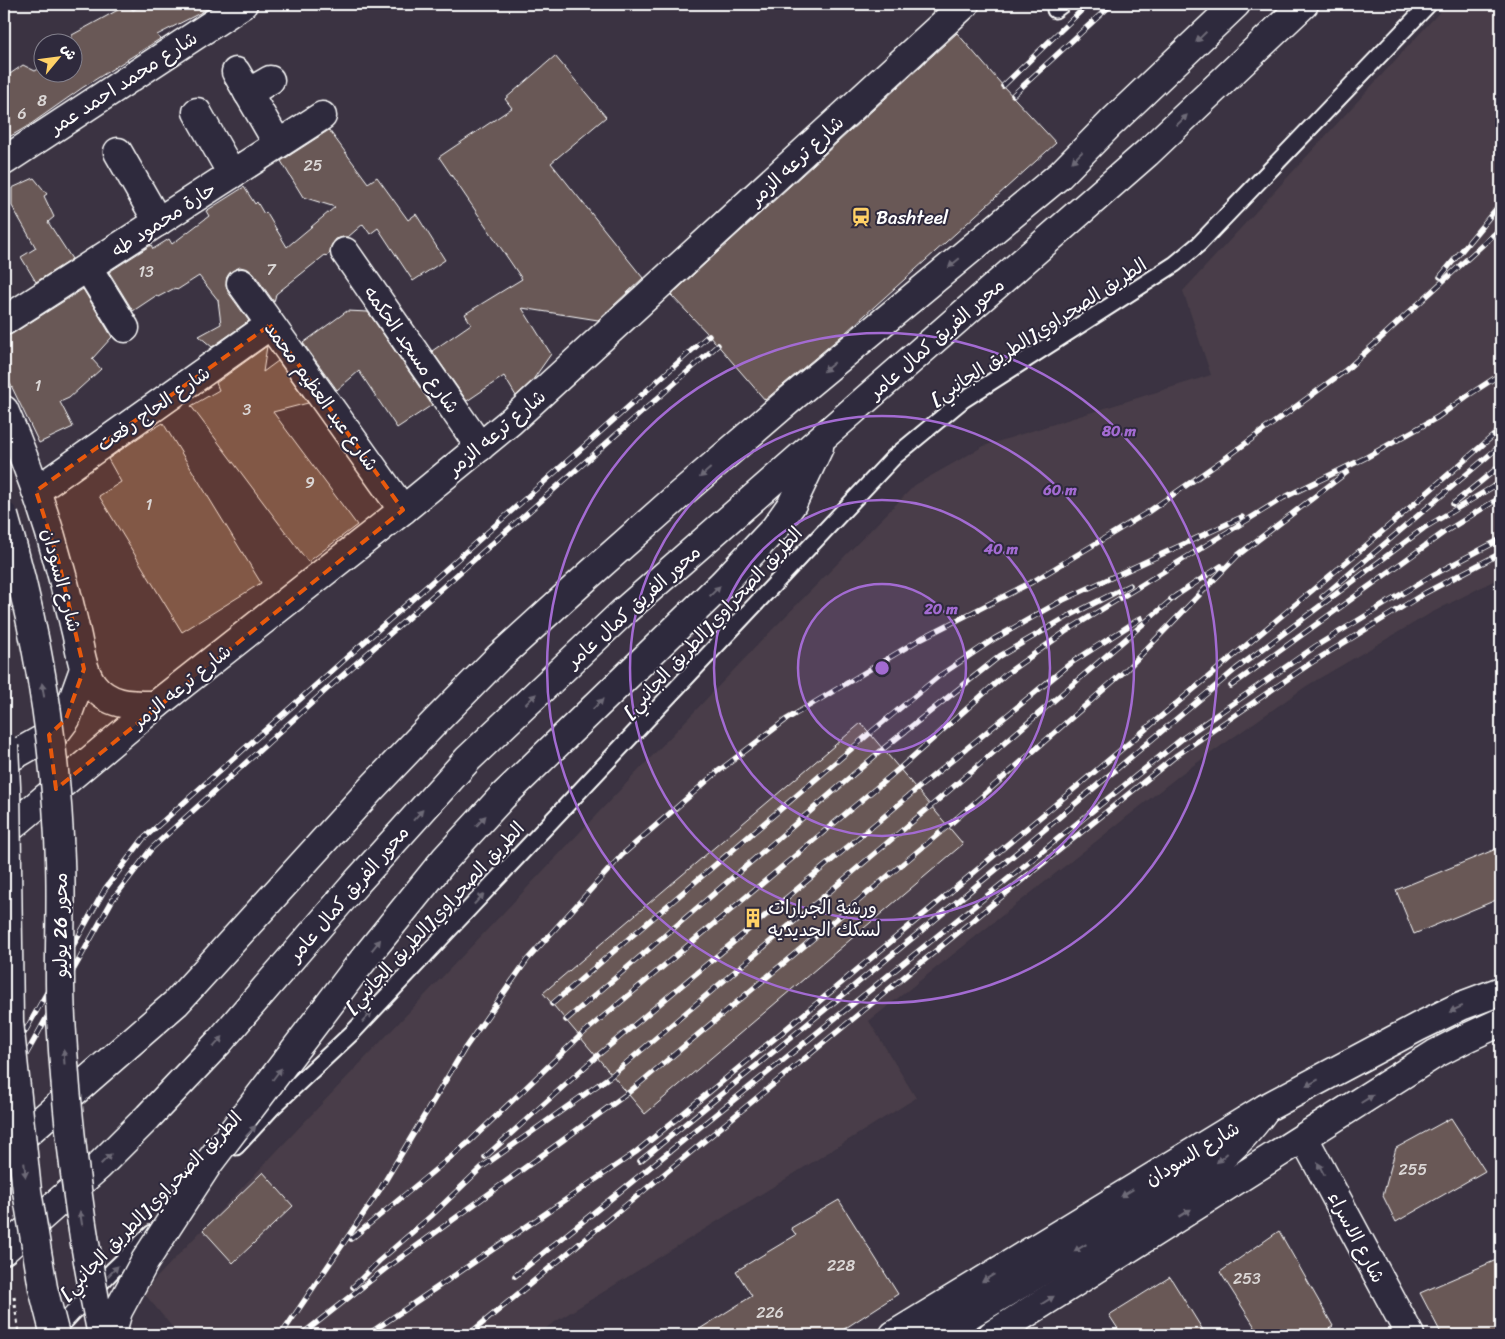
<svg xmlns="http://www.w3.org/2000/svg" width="1505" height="1339" viewBox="0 0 1505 1339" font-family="Sriracha,'Playpen Sans Arabic',sans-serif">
<rect width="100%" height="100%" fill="#3b3342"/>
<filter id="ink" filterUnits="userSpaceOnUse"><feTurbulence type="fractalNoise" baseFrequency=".02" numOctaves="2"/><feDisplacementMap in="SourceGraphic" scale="10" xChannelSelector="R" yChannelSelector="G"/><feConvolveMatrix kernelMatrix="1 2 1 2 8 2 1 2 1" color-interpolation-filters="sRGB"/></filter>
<g filter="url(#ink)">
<polygon fill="#493e48" points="1447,4 1501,4 1501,577 1431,613 1308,685 1181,774 869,1021 916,1098 550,1325 538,1335 179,1335 143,1292 772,630 915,485 984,446 1211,375 1183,291"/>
<g fill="#695957" stroke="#fff">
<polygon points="145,4 215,4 200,13 157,35 160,39 82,88 28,126 4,140 4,78 23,65 35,71 42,67 42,72 72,72 72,35 127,5 133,10"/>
<polygon points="957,33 1003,86 1056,143 845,333 765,400 709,335 671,295"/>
<polygon points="555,56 606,117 551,163 643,278 598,320 522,308 551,354 532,381 516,396 504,376 467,401 432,351 471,324 465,314 522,279 439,157 512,108 505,99"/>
<polygon points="329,130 368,183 377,177 408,220 416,214 445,260 413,281 378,228 370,234 363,224 348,237 343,237 336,239 331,246 330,253 326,256 325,255 276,294 274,302 254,274 248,269 240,267 232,271 227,277 226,285 228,292 249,321 212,347 199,336 221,324 218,300 199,276 177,290 175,288 158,297 157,295 133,311 109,272 151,245 153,249 169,239 172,244 209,216 206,211 244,187 255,204 257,202 264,214 266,212 287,247 335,207 303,197 281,161"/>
<polygon points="34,178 47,194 44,196 54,217 48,222 72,259 36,282 21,257 36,248 12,206 12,188"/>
<polygon points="83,289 112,337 92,359 101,369 69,398 60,402 73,427 39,443 4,371 4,336 12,334"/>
<polygon points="347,311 368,312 432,405 397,428 359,371 337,390 303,343"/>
<polygon points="267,346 263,372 278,361 308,403 273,412 357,525 308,562 191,406 219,390 216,383"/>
<polygon points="163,423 261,583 182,632 99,496 121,482 108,459 141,436"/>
<polygon points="861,723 963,844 645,1114 543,993"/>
<polygon points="1501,847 1501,898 1414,934 1396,890"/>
<polygon points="1451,1118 1485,1171 1396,1222 1383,1196 1396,1148"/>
<polygon points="263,1172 293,1206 233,1263 203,1230"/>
<polygon points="839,1200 898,1294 835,1335 690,1335 752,1296 736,1271 796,1235 791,1228"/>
<polygon points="1279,1231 1333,1326 1321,1335 1260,1335 1220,1272"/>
<polygon points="1501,1258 1501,1335 1442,1335 1420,1293"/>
<polygon points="1170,1277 1206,1335 1122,1335 1109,1315"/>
</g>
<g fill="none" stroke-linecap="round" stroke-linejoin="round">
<defs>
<g id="lane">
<polyline points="1055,10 1063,4"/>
<polyline points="236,1147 273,1107 353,1032 894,457 963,400 1175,264 1199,244 1429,4"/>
<polyline points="53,1334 113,1270 152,1233"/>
</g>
<g id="street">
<polyline points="236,72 278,144"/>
<polyline points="248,93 270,80"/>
<polyline points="197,112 232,174"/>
<polyline points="118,152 158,222"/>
<polyline points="4,161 243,4"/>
<polyline points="345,252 480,447"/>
<polyline points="88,268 125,328"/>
<polyline points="241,283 403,510"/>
<polyline points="4,321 322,116"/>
<polyline points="36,491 270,325"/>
<polyline points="1304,1138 1410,1335"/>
</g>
<g id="secondary">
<path d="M4 410C26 460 45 512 59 565 65 585 70 607 75 628 80 647 81 669 93 685 109 706 132 705 156 705"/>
<polyline points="4,761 57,731 66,719 84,669"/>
<polyline points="4,833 156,705 403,510 510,422 965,4"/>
</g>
<g id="primary">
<polyline points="894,1335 1266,1108 1418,1027 1461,1006 1501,991"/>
<polyline points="992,1335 1435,1054 1466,1038 1501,1022"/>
</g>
<g id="highway">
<polyline points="563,738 722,584 775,528 792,504 819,447"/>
<polyline points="4,1153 176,1003 370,790 435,722 498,658 588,576 677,497 794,396 1060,175 1111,123 1236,4"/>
<polyline points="4,1250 98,1167 148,1117 219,1042 357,882 468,759 622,613 1147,153 1304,4"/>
<path d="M935 1335 1197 1178C1224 1157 1246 1136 1266 1108"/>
</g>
</defs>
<use href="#lane" stroke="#fff" stroke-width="19"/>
<use href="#street" stroke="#fff" stroke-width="31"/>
<use href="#secondary" stroke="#fff" stroke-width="31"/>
<use href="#primary" stroke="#fff" stroke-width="31"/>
<use href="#highway" stroke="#fff" stroke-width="31"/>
<polyline stroke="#fff" stroke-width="3" stroke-dasharray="4 4" stroke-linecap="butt" points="14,1296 19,1335"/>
<use href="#lane" stroke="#2f2a3d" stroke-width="15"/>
<use href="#street" stroke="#2f2a3d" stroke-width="28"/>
<use href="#secondary" stroke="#2f2a3d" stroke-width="28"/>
<use href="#primary" stroke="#2f2a3d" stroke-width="28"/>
<use href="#highway" stroke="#2f2a3d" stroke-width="28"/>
<defs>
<g id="rail">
<polyline points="1003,86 1088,4"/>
<polyline points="1013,95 1112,4"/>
<polyline points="1440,277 1501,203"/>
<polyline points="1453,504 1501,465"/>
<polyline points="1322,597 1501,445"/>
<polyline points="1171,599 1221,566"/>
<polyline points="1231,686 1443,533 1501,497"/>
<polyline points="552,1004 870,733 939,676 994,639 1063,600 1242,517"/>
<polyline points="566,1020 883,749 1000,656 1067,617 1130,585"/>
<polyline points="4,1069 105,889 143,839 709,335"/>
<polyline points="4,1094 113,899 152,848 326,690 718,345"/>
<polyline points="485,1157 597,1056 917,789 1071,663 1141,618"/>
<polyline points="640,1161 1020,850 1236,669 1424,528 1501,482"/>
<polyline points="351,1239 469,1142 580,1036 900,768 1006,674 1065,632 1283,498 1367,457 1438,417 1467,396 1501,374"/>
<polyline points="515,1276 1183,738 1316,646 1431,576 1501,539"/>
<polyline points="353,1287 379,1261 431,1216 482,1167 612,1075 931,806 1177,595"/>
<polyline points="281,1335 379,1191 465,1048 527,960 622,855 716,773 787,719 922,638 1032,582 1148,512 1227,457 1346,370 1501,228"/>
<polyline points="301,1335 385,1269 628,1093 948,826 1126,670 1238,555 1347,472"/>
<polyline points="367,1335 636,1152 780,1034 1363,548 1501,429"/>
<polyline points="468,1335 1022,880 1177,755 1311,663 1425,593 1501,553"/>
</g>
</defs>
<use href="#rail" stroke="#fff" stroke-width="5.5"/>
<use href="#rail" stroke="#2f2a3d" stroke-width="4" stroke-dasharray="11" stroke-linecap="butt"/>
<defs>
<g id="highway-bridge">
<path d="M4 516C37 628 56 744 60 860 62 913 58 966 61 1018 67 1125 80 1231 102 1335"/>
<polyline points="4,746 6,787 9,1022 27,1191 43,1288 55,1335"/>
<polyline points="111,1335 118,1311 145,1261 208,1164 356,969 445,859 502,797 563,738"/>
</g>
</defs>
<use href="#highway-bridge" stroke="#fff" stroke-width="31" stroke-linecap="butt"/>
<use href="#highway-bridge" stroke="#2f2a3d" stroke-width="28"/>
</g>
<defs><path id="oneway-solid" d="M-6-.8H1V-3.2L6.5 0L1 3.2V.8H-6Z" transform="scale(1.25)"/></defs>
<g fill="#6d6a77">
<use href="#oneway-solid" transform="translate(1201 37) rotate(136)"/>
<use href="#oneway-solid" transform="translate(1182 120) rotate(-44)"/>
<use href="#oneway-solid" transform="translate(1077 157) rotate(135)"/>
<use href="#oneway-solid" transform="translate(954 263) rotate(140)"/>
<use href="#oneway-solid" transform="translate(829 367) rotate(140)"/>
<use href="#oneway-solid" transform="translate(705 473) rotate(139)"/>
<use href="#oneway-solid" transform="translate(715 591) rotate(-44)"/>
<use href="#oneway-solid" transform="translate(43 690) rotate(-99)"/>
<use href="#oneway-solid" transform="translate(531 699) rotate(-44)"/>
<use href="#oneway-solid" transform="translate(598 704) rotate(-45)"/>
<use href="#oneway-solid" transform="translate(418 815) rotate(-48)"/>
<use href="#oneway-solid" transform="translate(481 821) rotate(-47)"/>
<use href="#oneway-solid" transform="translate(479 899) rotate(-47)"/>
<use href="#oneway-solid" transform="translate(376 945) rotate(-51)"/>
<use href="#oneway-solid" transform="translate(1456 1009) rotate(155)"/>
<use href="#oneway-solid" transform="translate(367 1017) rotate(-47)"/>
<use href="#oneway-solid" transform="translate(218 1042) rotate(-48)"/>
<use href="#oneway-solid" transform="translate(64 1057) rotate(-94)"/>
<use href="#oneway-solid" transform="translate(277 1074) rotate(-53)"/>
<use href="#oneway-solid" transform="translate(1312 1083) rotate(152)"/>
<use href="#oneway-solid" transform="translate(1367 1099) rotate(-32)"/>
<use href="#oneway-solid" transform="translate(251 1131) rotate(-47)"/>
<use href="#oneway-solid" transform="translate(1222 1158) rotate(139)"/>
<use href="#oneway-solid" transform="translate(106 1159) rotate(-45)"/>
<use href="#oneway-solid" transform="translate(1321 1169) rotate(-118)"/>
<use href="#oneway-solid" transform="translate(25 1170) rotate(84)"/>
<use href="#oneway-solid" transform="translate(1127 1193) rotate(149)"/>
<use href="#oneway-solid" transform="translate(1185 1213) rotate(-32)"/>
<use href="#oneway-solid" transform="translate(81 1218) rotate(-99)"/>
<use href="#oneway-solid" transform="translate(1080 1248) rotate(149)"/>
<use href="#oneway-solid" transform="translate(113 1271) rotate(-46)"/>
<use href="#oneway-solid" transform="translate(988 1278) rotate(149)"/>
<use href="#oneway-solid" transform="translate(1048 1300) rotate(-32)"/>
</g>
</g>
<path fill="#e8590c" fill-opacity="0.2" stroke="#e8590c" stroke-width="4" stroke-dasharray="10 6" stroke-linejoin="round" d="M270 325 403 510 56 789 49 735 66 719 84 669 59 563 36 491Z"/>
<circle cx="882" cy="668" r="84" fill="#a36bd2" fill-opacity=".12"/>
<g fill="none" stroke="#a36bd2" stroke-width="2.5">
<circle cx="882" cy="668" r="84"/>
<circle cx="882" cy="668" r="168"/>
<circle cx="882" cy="668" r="252"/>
<circle cx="882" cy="668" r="335"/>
</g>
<defs>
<symbol id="station-bare" viewBox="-9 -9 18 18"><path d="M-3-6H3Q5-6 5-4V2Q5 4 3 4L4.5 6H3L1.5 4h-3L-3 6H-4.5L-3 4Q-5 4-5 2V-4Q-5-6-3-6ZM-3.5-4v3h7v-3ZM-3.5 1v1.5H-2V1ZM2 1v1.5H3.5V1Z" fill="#ffd166" stroke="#2f2a3d" stroke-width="2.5" paint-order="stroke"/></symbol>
<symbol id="building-bare" viewBox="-9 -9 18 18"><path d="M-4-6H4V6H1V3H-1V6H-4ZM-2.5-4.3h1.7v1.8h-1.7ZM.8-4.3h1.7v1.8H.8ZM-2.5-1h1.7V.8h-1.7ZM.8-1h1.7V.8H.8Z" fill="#ffd166" stroke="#2f2a3d" stroke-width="2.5" paint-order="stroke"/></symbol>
</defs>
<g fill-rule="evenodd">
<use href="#station-bare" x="847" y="203" width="28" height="28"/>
<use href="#building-bare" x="739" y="904" width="28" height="28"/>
</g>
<g text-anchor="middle" stroke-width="4" stroke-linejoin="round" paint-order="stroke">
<g font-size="16" fill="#dad6d5">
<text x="42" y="106">8</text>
<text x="22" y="119">6</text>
<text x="313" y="171">25</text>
<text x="271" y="275">7</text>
<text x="146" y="277">13</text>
<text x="38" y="391">1</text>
<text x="247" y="415">3</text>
<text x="310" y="488">9</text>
<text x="149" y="510">1</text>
<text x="1413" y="1175">255</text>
<text x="841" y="1271">228</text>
<text x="1247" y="1284">253</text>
<text x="770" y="1318">226</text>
</g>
<g font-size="19" fill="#fff" stroke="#2f2a3d">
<text transform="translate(123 82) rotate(-33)" y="7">شارع محمد احمد عمر</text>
<text transform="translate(796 160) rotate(-43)" y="7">شارع ترعه الزمر</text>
<text transform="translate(163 219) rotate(-33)" y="7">حارة محمود طه</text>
<text transform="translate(1038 331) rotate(-33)" y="7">الطريق الصحراوي[الطريق الجانبي]</text>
<text transform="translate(936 338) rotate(-41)" y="7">محور الفريق كمال عامر</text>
<text transform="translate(412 349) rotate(55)" y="7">شارع مسجد الحكمه</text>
<text transform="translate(322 396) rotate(54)" y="7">شارع عبد العظيم محمد</text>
<text transform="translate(153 408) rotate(-35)" y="7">شارع الحاج رفعت</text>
<text transform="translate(496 432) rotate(-40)" y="7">شارع ترعه الزمر</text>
<text transform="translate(62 580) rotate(75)" y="7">شارع السودان</text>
<text transform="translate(633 606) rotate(-42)" y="7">محور الفريق كمال عامر</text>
<text transform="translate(712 622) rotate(-47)" y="7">الطريق الصحراوي[الطريق الجانبي]</text>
<text transform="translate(181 686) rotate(-39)" y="7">شارع ترعه الزمر</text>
<text transform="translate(348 893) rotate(-49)" y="7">محور الفريق كمال عامر</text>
<text transform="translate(434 917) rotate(-47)" y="7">الطريق الصحراوي[الطريق الجانبي]</text>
<text transform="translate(60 925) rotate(-90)" y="7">محور 26 يوليو</text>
<text transform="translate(1192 1153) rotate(-31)" y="7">شارع السودان</text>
<text transform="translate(150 1205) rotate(-46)" y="7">الطريق الصحراوي[الطريق الجانبي]</text>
<text transform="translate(1357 1237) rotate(62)" y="7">شارع الاسراء</text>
</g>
<g font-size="19" fill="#fff" stroke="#2f2a3d" text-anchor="start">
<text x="876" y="224">Bashteel</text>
<text x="768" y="914">ورشة الجرارات<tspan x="768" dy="22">لسكك الحديديه</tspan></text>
</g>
</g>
<circle cx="882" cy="668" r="8" fill="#a36bd2" stroke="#2f2a3d" stroke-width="2.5"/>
<g font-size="15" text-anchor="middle" font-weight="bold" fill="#a36bd2" stroke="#2f2a3d" stroke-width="4" stroke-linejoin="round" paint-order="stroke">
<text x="1119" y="436">80 m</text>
<text x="1060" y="495">60 m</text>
<text x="1001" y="554">40 m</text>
<text x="941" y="614">20 m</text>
</g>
<rect width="1505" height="1339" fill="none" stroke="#2f2a3d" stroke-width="20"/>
<rect x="10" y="10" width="1485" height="1319" fill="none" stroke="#fff" stroke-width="2" filter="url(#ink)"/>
<g transform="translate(58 58) rotate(61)"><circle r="24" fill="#2f2a3d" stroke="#827f8b"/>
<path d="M0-4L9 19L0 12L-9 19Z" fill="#ffd166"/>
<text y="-8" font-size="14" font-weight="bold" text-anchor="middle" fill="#ffffff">ش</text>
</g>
</svg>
